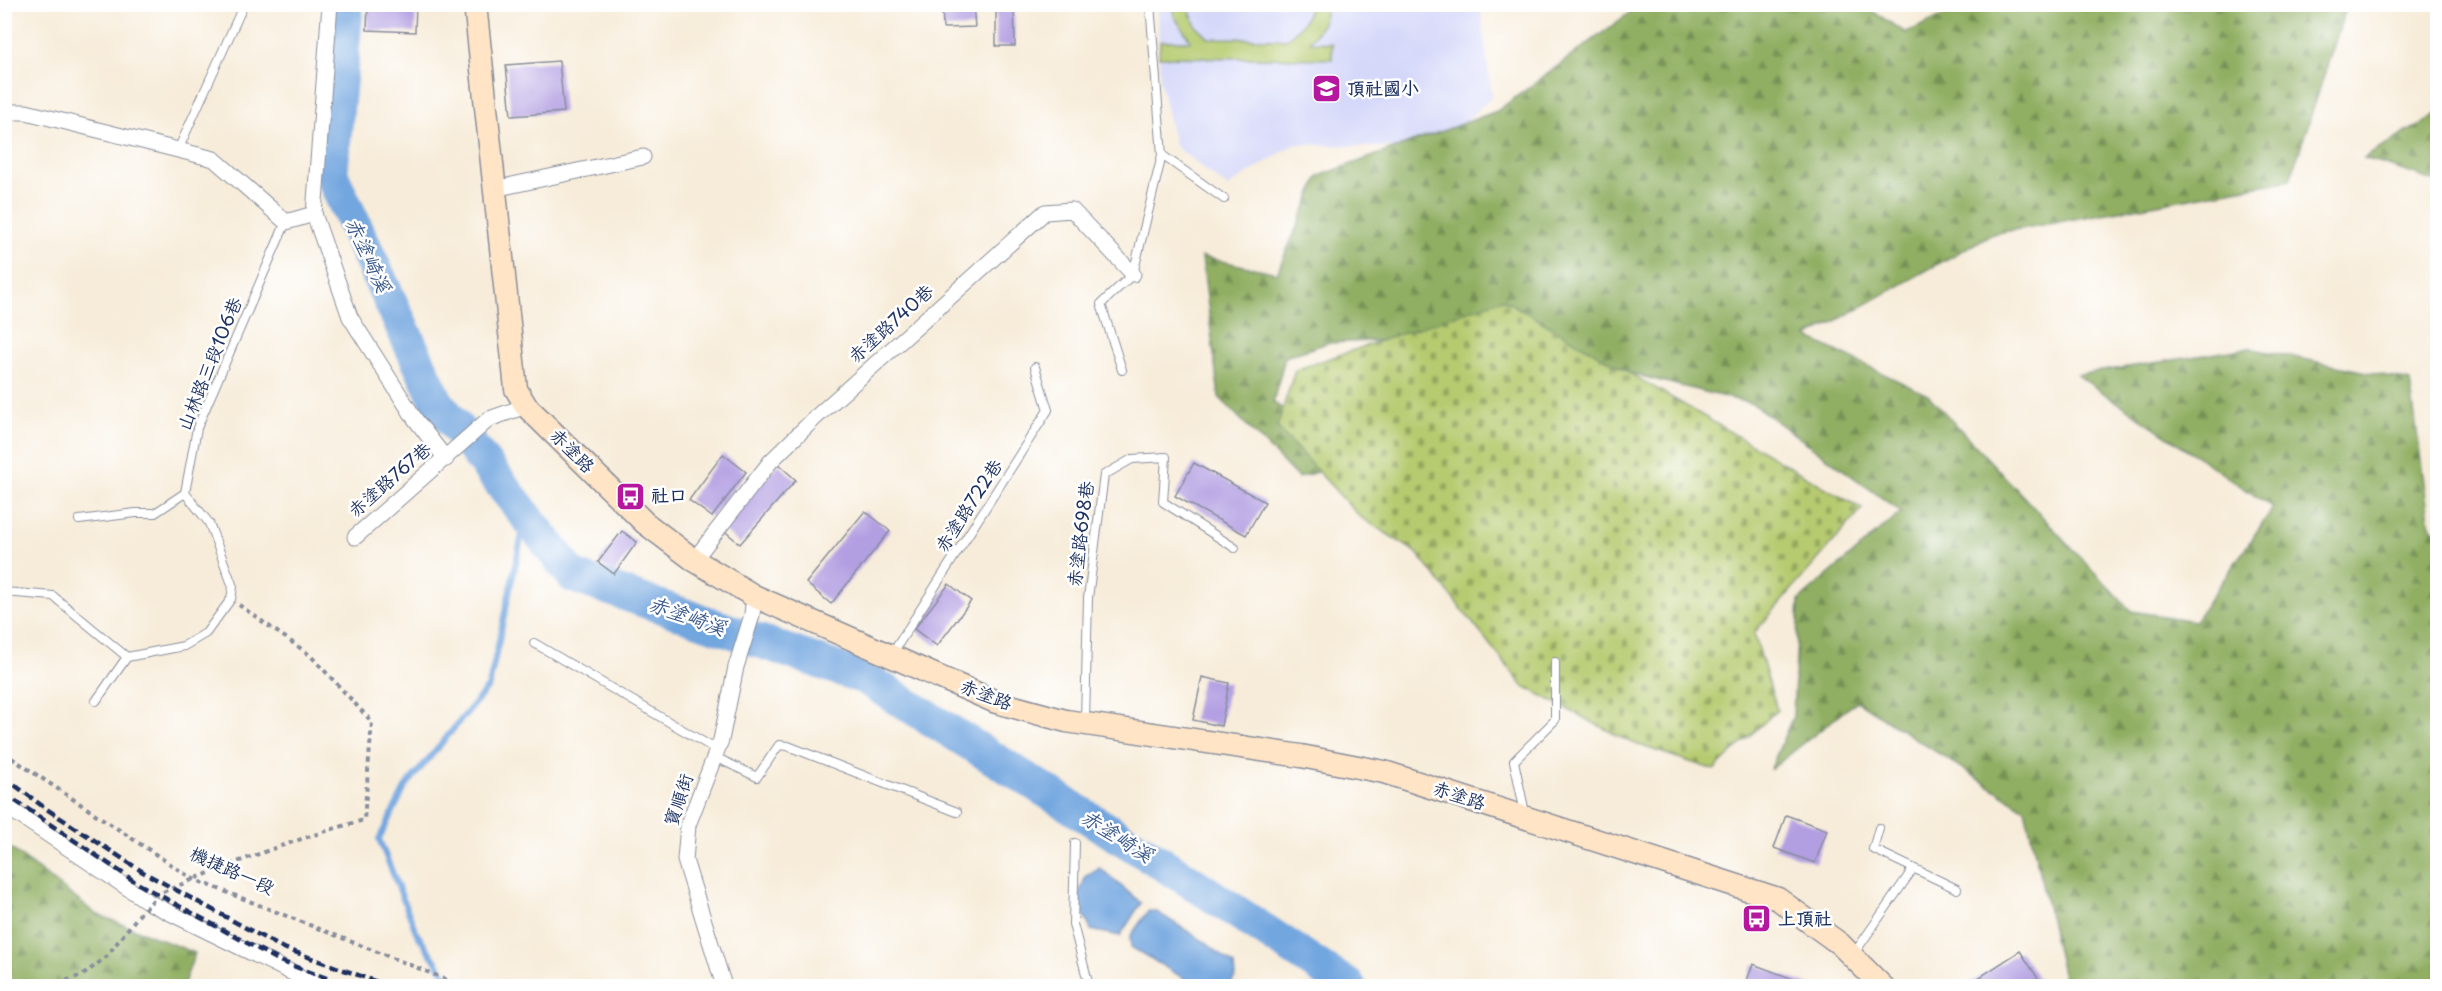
<svg xmlns="http://www.w3.org/2000/svg" width="2442" height="991" viewBox="0 0 2442 991" font-family="'Playpen Sans','LXGW WenKai TC',sans-serif">
<defs>
<pattern id="forest-firs" width="22" height="20" patternUnits="userSpaceOnUse" patternTransform="scale(1.5)"><rect width="22" height="20" fill="#90af62"/><path d="M5 1l3.5 6h-7zM16 11l3.5 6h-7z" fill="#758f54"/></pattern>
<pattern id="cemetery-stones" width="16" height="16" patternUnits="userSpaceOnUse" patternTransform="scale(1.5)"><rect width="16" height="16" fill="#b6cb6f"/><path d="M2 7V4a2 2 0 0 1 4 0v3zM10 15v-3a2 2 0 0 1 4 0v3z" fill="#93a55e"/></pattern>
</defs>
<rect width="100%" height="100%" fill="#fff"/>
<filter id="ink" filterUnits="userSpaceOnUse"><feTurbulence type="fractalNoise" baseFrequency=".0167" numOctaves="2"/><feDisplacementMap in="SourceGraphic" scale="12" xChannelSelector="R" yChannelSelector="G"/><feConvolveMatrix kernelMatrix="1 2 1 2 8 2 1 2 1" color-interpolation-filters="sRGB"/></filter>
<filter id="wash" filterUnits="userSpaceOnUse"><feTurbulence type="fractalNoise" baseFrequency=".008" numOctaves="4" result="noise"/><feDisplacementMap in="SourceGraphic" scale="24" xChannelSelector="R" yChannelSelector="G"/><feGaussianBlur stdDeviation="1.35" result="paint"/><feColorMatrix in="noise" values="0 0 0 0 0 0 0 0 0 0 0 0 0 0 0 0 0 1.4 0 .05"/><feComposite in="paint" operator="in"/></filter>
<g filter="url(#wash)">
<rect width="100%" height="100%" fill="#f7ecd9"/>
<polygon fill="#d5d8f9" points="1158,5 1480,5 1492,97 1434,149 1295,144 1227,187 1175,146 1160,81"/>
<g fill="url(#forest-firs)" stroke="#566f60" stroke-width="1.5">
<polygon points="1640,5 1863,5 1906,33 1964,5 2347,5 2290,180 1992,234 1807,337 1928,395 2131,611 2195,621 2273,508 2077,375 2249,348 2410,381 2430,526 2438,533 2437,986 2065,986 2025,809 1857,701 1770,770 1793,716 1799,600 1901,512 1753,404 1481,336 1327,343 1285,357 1273,402 1358,459 1298,478 1219,397 1202,257 1277,273 1319,176 1497,111"/>
<polygon points="2437,114 2437,182 2364,158"/>
<polygon points="4,843 96,914 195,953 183,986 5,986"/>
</g>
<polygon fill="url(#cemetery-stones)" stroke="#687d66" stroke-width="1.5" points="1503,299 1862,509 1754,633 1777,710 1714,770 1630,742 1523,686 1416,552 1360,517 1277,427 1295,370"/>
<path fill="#b6cb6f" stroke="#687d66" stroke-width="1.5" d="M1173 5H1187L1196 26 1209 38 1286 39C1299 30 1308 20 1309 5H1327L1323 23 1310 42 1332 43V59L1159 57 1160 41H1191L1174 16Z"/>
<g fill="#72a6df" stroke="#466a9e" stroke-width="1.5">
<polygon points="1100,868 1141,903 1120,936 1091,930 1077,899 1086,876"/>
<polygon points="1148,911 1157,912 1205,942 1234,965 1235,978 1228,986 1197,986 1131,947 1130,937"/>
</g>
<g fill="none" stroke-linecap="round" stroke-linejoin="round">
<polyline stroke="#72a6df" stroke-width="6" points="453,986 417,934 379,839 406,786 489,686 526,516"/>
<polyline stroke="#72a6df" stroke-width="34" points="347,4 331,174 437,402 573,576 865,678 1185,878 1349,986"/>
</g>
<g id="blocks">
<g fill="#b29fe2">
<polygon points="368,4 416,4 415,32 367,30"/>
<polygon points="942,4 973,4 975,27 943,28"/>
<polygon points="996,4 1014,4 1015,46 996,46"/>
<polygon points="559,61 564,112 511,116 506,65"/>
<polygon points="723,454 746,472 712,517 689,500"/>
<polygon points="1194,463 1265,502 1246,535 1175,496"/>
<polygon points="778,464 796,480 740,544 721,528"/>
<polygon points="865,511 890,531 831,604 806,583"/>
<polygon points="622,531 637,542 614,574 598,562"/>
<polygon points="949,584 971,601 937,646 914,629"/>
<polygon points="1202,677 1229,683 1221,726 1193,720"/>
<polygon points="1786,815 1827,830 1815,863 1774,848"/>
<polygon points="2020,951 2043,986 1966,986"/>
<polygon points="1753,964 1812,986 1745,986"/>
</g>
</g>
</g>
<g filter="url(#ink)">
<use href="#blocks" fill-opacity="0" stroke="#898e9c" stroke-width="1.5"/>
<g fill="none" stroke-linecap="round" stroke-linejoin="round">
<defs>
<g id="lane">
<polyline points="178,150 244,4"/>
<polyline points="1162,155 1224,199"/>
<polyline points="1122,370 1101,304 1133,274 1162,155 1150,4"/>
<polyline points="79,520 136,513 155,513 185,493"/>
<polyline points="4,592 53,596 127,657 184,646 206,633 231,599 233,587 209,523 185,493 197,428 286,222"/>
<polyline points="534,643 717,750"/>
<polyline points="892,654 1048,410 1035,367"/>
<polyline points="96,701 127,657"/>
<polyline points="1085,722 1088,598 1104,475 1132,459 1166,457 1163,502 1235,548"/>
<polyline points="715,757 757,777 779,745 788,746 957,812"/>
<polyline points="1525,813 1514,761 1555,720 1555,662"/>
<polyline points="1879,828 1873,849 1957,889"/>
<polyline points="1075,843 1073,924 1089,986"/>
<polyline points="1853,955 1913,869"/>
</g>
<g id="street">
<polyline points="4,112 26,112 214,159 286,222 314,214 350,317 415,419 446,459"/>
<polyline points="494,189 643,157"/>
<polyline points="314,214 330,4"/>
<polyline points="355,537 489,419 526,406"/>
<polyline points="694,560 771,461 816,417 1045,212 1072,210 1133,274"/>
<polyline points="4,805 150,903 319,986"/>
<polyline points="724,986 685,860 688,825 721,740 736,667 752,615 754,596"/>
</g>
<polyline id="secondary" points="475,4 516,389 526,406 645,523 694,560 754,596 996,702 1066,721 1301,756 1384,772 1778,899 1840,944 1882,986"/>
</defs>
<use href="#lane" stroke="#898e9c" stroke-width="10"/>
<use href="#street" stroke="#898e9c" stroke-width="17"/>
<use href="#secondary" stroke="#898e9c" stroke-width="25"/>
<g stroke="#898e9c" stroke-width="4" stroke-dasharray="4.5 4.5" stroke-linecap="butt">
<polyline points="4,753 191,878 463,986"/>
<path d="M163 892C229 864 295 839 364 820L372 722 310 655 239 605"/>
<polyline points="4,983 10,986"/>
<polyline points="49,986 83,975 106,957 138,916"/>
</g>
<use href="#lane" stroke="#fff" stroke-width="8"/>
<use href="#street" stroke="#fff" stroke-width="15"/>
<use href="#secondary" stroke="#ffe4c6" stroke-width="22"/>
<g stroke="#1b2f5e" stroke-width="4.5" stroke-dasharray="9 4.5" stroke-linecap="butt">
<polyline points="4,777 45,808 143,872 281,947 388,986"/>
<polyline points="4,793 137,883 282,962 349,986"/>
</g>
<polyline stroke="#898e9c" stroke-width="4" stroke-dasharray="4.5 4.5" stroke-linecap="butt" points="138,916 157,896"/>
</g>
</g>
<defs>
<symbol id="school-square" viewBox="-11 -11 22 22"><rect x="-9" y="-9" width="18" height="18" rx="4" fill="#b5179e" stroke="#fff"/><path d="M0-5L7-2L0 1L-7-2ZM-4 1L0 2.5L4 1V4Q0 6-4 4Z" fill="#fff"/></symbol>
<symbol id="bus-square" viewBox="-11 -11 22 22"><rect x="-9" y="-9" width="18" height="18" rx="4" fill="#b5179e" stroke="#fff"/><path d="M-5-6H5V4H4V6H2V4H-2V6H-4V4H-5ZM-3.5-4V0h7V-4ZM-3.5 1.2v1.5H-2V1.2ZM2 1.2v1.5H3.5V1.2Z" fill="#fff"/></symbol>
</defs>
<g fill-rule="evenodd">
<use href="#school-square" x="1310" y="72" width="33" height="33"/>
<use href="#bus-square" x="614" y="480" width="33" height="33"/>
<use href="#bus-square" x="1740" y="902" width="33" height="33"/>
</g>
<g text-anchor="middle" stroke-width="5" stroke-linejoin="round" paint-order="stroke">
<g font-size="18" font-weight="bold" fill="#1b2f5e" stroke="#fff" text-anchor="start">
<text x="1347" y="95">頂社國小</text>
<text x="651" y="502">社口</text>
<text x="1778" y="925">上頂社</text>
</g>
<g font-size="18" fill="#1b2f5e" stroke="#fff">
<text transform="translate(891 324) rotate(-42)" y="6">赤塗路740巷</text>
<text transform="translate(210 364) rotate(-68)" y="6">山林路三段106巷</text>
<text transform="translate(572 451) rotate(45)" y="6">赤塗路</text>
<text transform="translate(390 480) rotate(-41)" y="6">赤塗路767巷</text>
<text transform="translate(969 506) rotate(-57)" y="6">赤塗路722巷</text>
<text transform="translate(1081 534) rotate(-83)" y="6">赤塗路698巷</text>
<text transform="translate(986 695) rotate(21)" y="6">赤塗路</text>
<text transform="translate(1459 796) rotate(18)" y="6">赤塗路</text>
<text transform="translate(679 800) rotate(-72)" y="6">寶順街</text>
<text transform="translate(232 871) rotate(24)" y="6">機捷路一段</text>
</g>
<g font-size="20" font-style="italic" fill="#39598b" stroke="#fff">
<text transform="translate(368 255) rotate(65)" y="7">赤塗崎溪</text>
<text transform="translate(687 616) rotate(19)" y="7">赤塗崎溪</text>
<text transform="translate(1117 836) rotate(32)" y="7">赤塗崎溪</text>
</g>
</g>
<rect width="2442" height="991" fill="none" stroke="#fff" stroke-width="24"/>
</svg>
